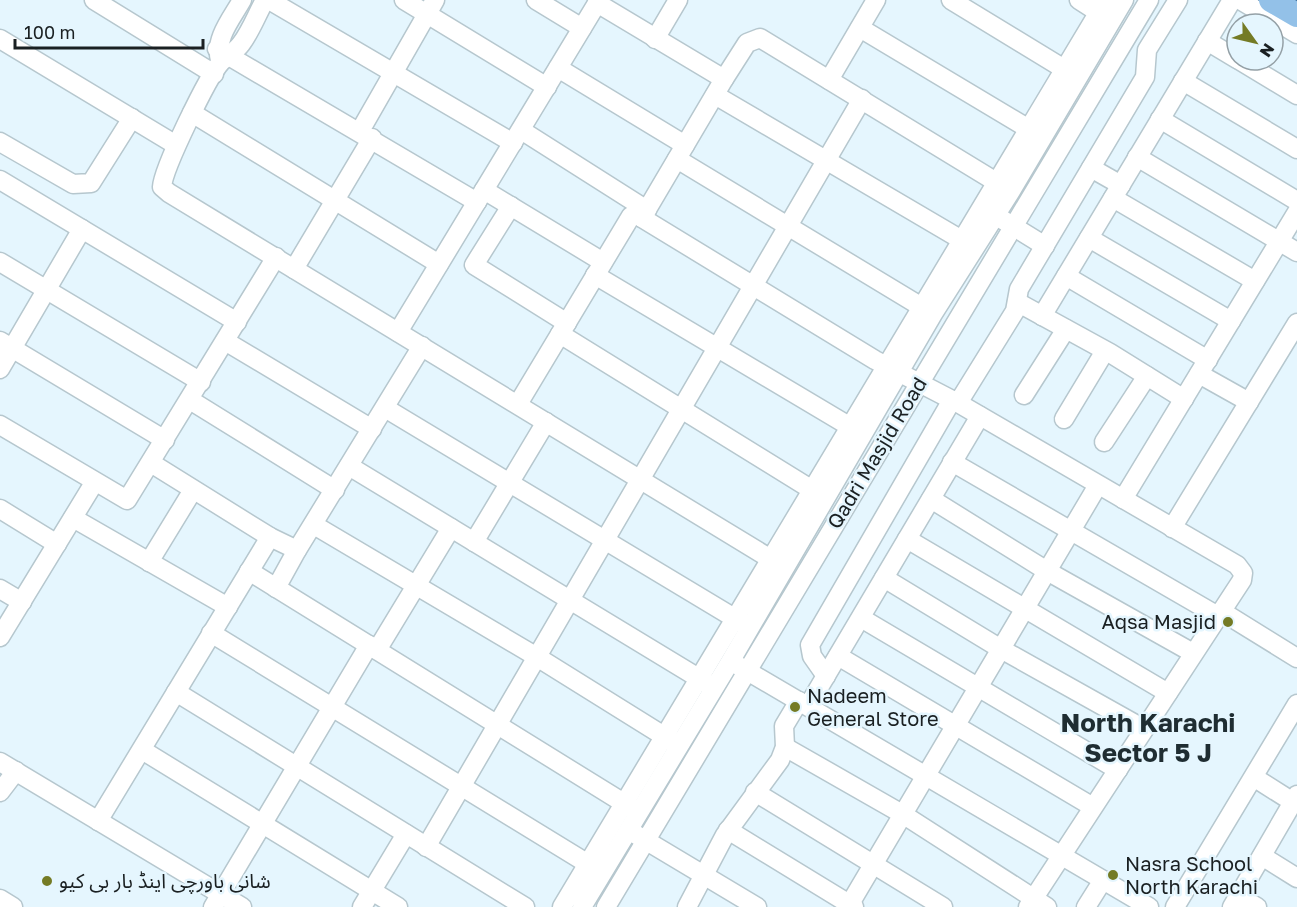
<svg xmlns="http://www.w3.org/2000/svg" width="1297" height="907" viewBox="0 0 1297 907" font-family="'Golos Text','Noto Sans Arabic',sans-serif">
<rect width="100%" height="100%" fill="#e5f6fe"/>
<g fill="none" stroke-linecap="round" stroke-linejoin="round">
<defs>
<g id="minor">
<polyline points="94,0 214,74"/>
<path d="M265 0C257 14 251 31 241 44 235 52 227 56 221 62 208 76 163 169 162 187L169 193 779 564"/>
<polyline points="269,0 513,143"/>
<polyline points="404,0 547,87"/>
<polyline points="536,0 582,28"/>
<polyline points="951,0 1074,75"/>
<polyline points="1079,0 1107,18"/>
<polyline points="1240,0 1297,34"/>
<polyline points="597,3 724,79 747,43 760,38 1006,188"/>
<polyline points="860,28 1039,135"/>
<polyline points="0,39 176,145"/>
<polyline points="655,39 678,0"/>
<polyline points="1207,41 1237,59"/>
<polyline points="217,49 477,202"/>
<path d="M220 60C214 39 232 18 242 0"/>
<polyline points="1239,60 1297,95"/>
<polyline points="558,68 685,145"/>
<polyline points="829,80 876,0"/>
<polyline points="1183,81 1297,149"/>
<polyline points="715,95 972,246"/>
<polyline points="192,113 439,264"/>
<polyline points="1160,119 1297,201"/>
<polyline points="521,130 647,210"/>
<polyline points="360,131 435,0"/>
<polyline points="0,142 73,184 91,183 132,118"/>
<polyline points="1137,157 1297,252"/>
<polyline points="677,159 930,312"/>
<polyline points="1091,168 1121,185"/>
<polyline points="0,180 237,322"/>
<polyline points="484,190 603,262"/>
<polyline points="1113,198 1255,281"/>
<polyline points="511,206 474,265 567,323"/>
<polyline points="642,218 875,360 958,403 1237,565 1243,573 1242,580 1028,907"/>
<polyline points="1003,220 1045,246"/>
<polyline points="1089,238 1231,321"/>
<polyline points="0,262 201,382"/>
<polyline points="294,269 372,138"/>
<polyline points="595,275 859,432"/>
<polyline points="1066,276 1208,360"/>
<polyline points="1017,302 1110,353 1184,399"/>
<polyline points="1042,316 1232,0"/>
<polyline points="398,332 599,0"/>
<polyline points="560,334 822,496"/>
<polyline points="0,341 165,440"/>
<polyline points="225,341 372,429"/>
<polyline points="0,369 82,229"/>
<polyline points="1199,374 1249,402"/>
<polyline points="1024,395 1066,329"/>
<polyline points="190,400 335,490"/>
<polyline points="958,403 1015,311 1019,289 1145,77 1147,50 1178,0"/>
<polyline points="518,404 631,216 635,214 642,218 724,79"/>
<polyline points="385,408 746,625"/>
<polyline points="1064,419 1105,351"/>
<polyline points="0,425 127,500 276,257"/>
<polyline points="1104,442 1147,376"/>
<polyline points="952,462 1218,616"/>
<polyline points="151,463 270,537 297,550 422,346"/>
<polyline points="349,466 710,685"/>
<polyline points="931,499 1047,571 1193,653"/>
<polyline points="1123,499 1297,212"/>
<polyline points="0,509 57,544"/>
<polyline points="73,518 228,607"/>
<polyline points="314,525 537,657 675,743"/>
<polyline points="1172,528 1297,323"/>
<polyline points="907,539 1168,693"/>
<polyline points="474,542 546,422"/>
<polyline points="149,562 193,490"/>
<polyline points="249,571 635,810"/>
<polyline points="884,578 1001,649 1144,729"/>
<polyline points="276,588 297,550"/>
<polyline points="0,589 22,602"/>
<polyline points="1221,611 1297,658"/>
<polyline points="861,618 1118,770"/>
<polyline points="211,633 598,870"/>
<polyline points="0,637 94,483"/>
<polyline points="377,650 451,528"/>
<polyline points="838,656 1093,807"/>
<polyline points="737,665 1149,907"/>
<polyline points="826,676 812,656 810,645 952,400"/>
<polyline points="176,692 525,907"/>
<polyline points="808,706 980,416"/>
<polyline points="785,747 904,815 1047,907"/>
<polyline points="142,750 398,907"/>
<polyline points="0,762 242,907"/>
<polyline points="1255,778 1293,802"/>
<polyline points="0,792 16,771"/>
<polyline points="755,792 943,907"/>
<polyline points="98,821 270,537"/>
<polyline points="728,830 854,907"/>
<polyline points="635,834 757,907"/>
<polyline points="426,847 862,99"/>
<polyline points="1262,856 1297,878"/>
<polyline points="1238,896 1257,907"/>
<polyline points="0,899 13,907"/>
<polyline points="213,907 369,645"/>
<polyline points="362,907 406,834"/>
<polyline points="562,907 1106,0"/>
<polyline points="582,907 730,662 933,314 1011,191 1124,0"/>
<polyline points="606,907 1149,0"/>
<polyline points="687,907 725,835 780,760 785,747 784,726 799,701"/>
<polyline points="848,907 1098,485"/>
<polyline points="1086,907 1103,880"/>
<polyline points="1175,907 1297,704"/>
<polyline points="1232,907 1297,795"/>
</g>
<polyline id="major" points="1271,0 1297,15"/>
</defs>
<use href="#minor" stroke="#b6c7ce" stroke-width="21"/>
<use href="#major" stroke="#3a6d99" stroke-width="27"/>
<use href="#minor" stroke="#fff" stroke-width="18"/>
<use href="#major" stroke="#93c1e8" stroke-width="24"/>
</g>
<g fill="#747b25" stroke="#e5f6fe" stroke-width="2">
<circle cx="1228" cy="622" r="6"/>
<circle cx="795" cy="707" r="6"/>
<circle cx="1113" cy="875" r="6"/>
<circle cx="47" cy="881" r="6"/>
</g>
<g text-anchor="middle" stroke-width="5" stroke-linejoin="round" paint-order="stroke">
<g font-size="20" fill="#1a2022" stroke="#e5f6fe">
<text transform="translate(877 453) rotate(-59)" y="7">Qadri Masjid Road</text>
</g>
<g font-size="20" fill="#1a2022" stroke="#e5f6fe" text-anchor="start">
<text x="1216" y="629" text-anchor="end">Aqsa Masjid</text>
<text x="807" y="703">Nadeem<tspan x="807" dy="23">General Store</tspan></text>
<text x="1125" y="871">Nasra School<tspan x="1125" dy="23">North Karachi</tspan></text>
<text x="59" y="888">شانی باورچی اینڈ بار بی کیو</text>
</g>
<g font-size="26" font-weight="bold" fill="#1f2d32" stroke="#e5f6fe">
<text x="1148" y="732">North Karachi<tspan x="1148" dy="30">Sector 5 J</tspan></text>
</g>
</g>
<g transform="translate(1255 42) rotate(124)"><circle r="28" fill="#e5f6fe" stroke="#94a0a6" stroke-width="1.5"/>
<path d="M0-4.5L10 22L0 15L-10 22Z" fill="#747b25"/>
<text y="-9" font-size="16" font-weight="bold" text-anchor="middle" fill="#1a2022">N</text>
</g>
<path d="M15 39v9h188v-9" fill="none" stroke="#1a2022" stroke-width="3"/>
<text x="24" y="39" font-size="18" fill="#1a2022" stroke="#e5f6fe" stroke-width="4.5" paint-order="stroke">100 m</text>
</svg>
